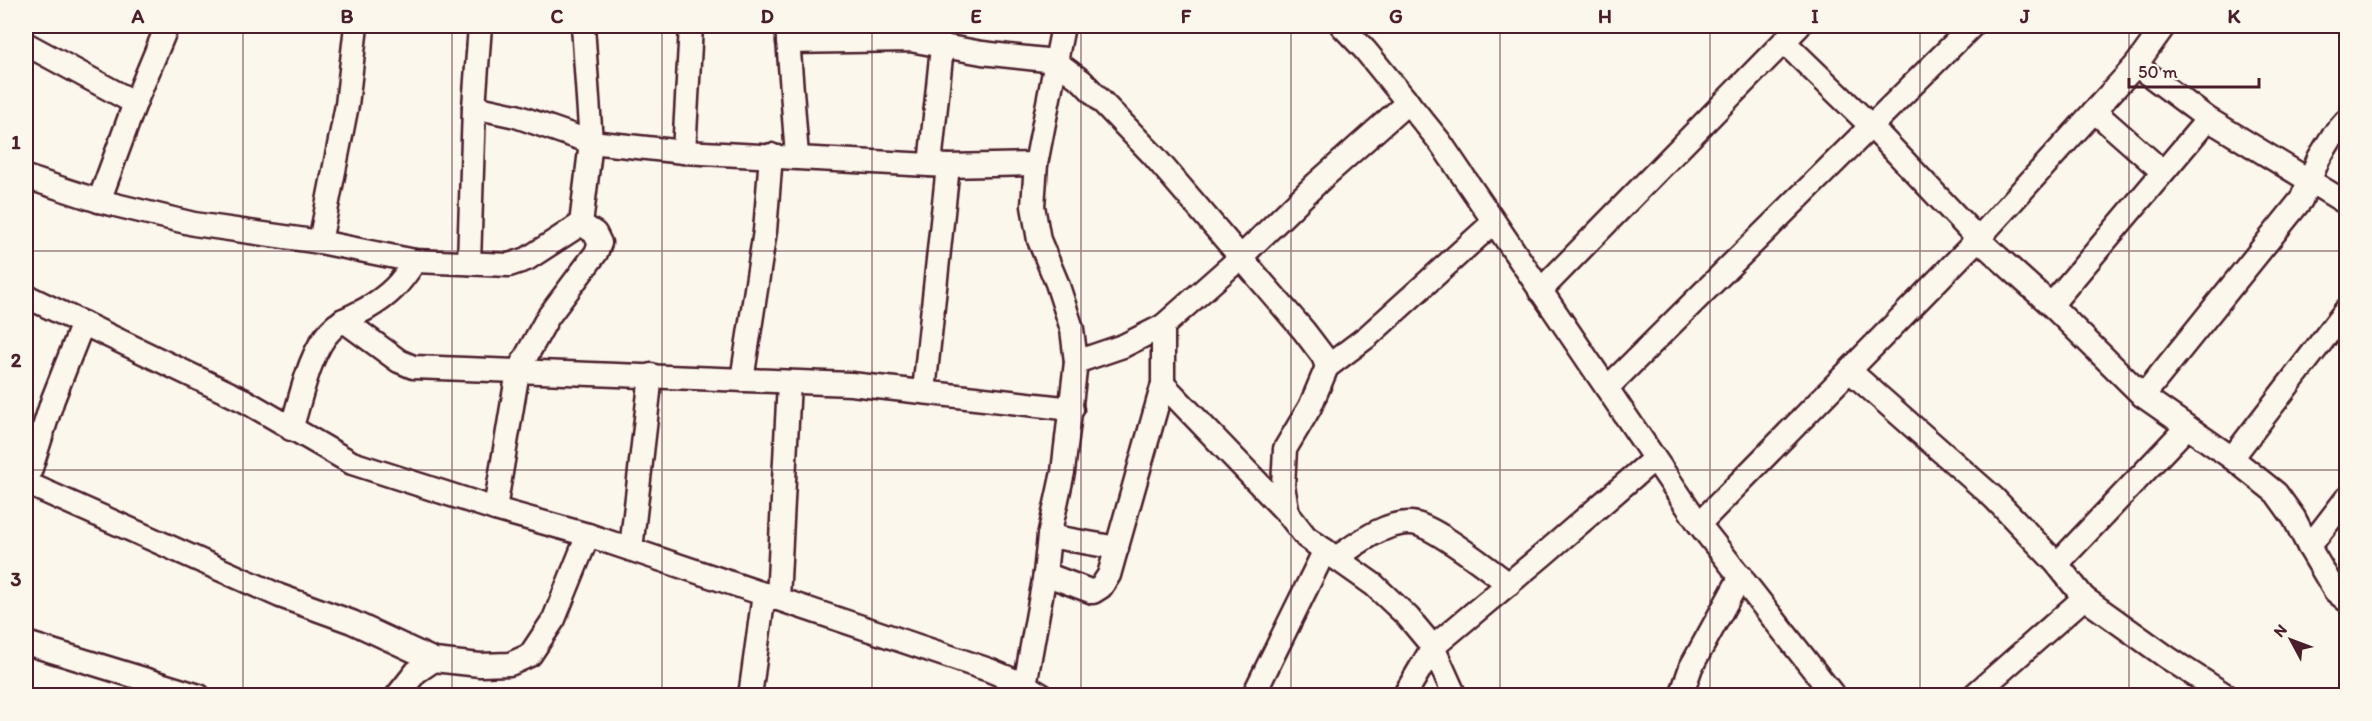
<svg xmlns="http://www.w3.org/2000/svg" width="2372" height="721" viewBox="0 0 2372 721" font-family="Itim,sans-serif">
<rect width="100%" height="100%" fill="#fbf7ec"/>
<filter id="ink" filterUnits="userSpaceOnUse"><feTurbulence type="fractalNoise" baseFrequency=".0167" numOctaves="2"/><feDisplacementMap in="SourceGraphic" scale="12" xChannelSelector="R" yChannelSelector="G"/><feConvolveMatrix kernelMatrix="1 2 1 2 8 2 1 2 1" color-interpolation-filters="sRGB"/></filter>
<g filter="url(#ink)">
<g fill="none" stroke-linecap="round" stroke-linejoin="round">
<defs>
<g id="minor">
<polyline points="787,26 797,156"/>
<polyline points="1342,26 1365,50 1440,142 1699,524 1834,696"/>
<polyline points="788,42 910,40 982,53 1055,61 1082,81 1154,156 1304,331 1323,356 1327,367"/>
<polyline points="1784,42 1871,126 1978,239 2051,305 2143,396 2232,458 2276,493 2294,518 2309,547 2335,591 2346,600"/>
<polyline points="26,44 135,103"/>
<polyline points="2136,65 2208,119 2346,203"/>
<polyline points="474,107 516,116 591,142 684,152 948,166 1036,164"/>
<polyline points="2094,111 2162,171"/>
<polyline points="684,152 691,26"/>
<polyline points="930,165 942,47"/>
<polyline points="26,177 99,201 194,224 320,242 415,261 509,265 527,259 581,224 591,142 583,26"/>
<polyline points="99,201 135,103 167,26"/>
<polyline points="320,242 347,105 356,26"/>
<polyline points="469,263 474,107 480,26"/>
<polyline points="1540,291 1799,26"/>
<polyline points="26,296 245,401 352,463 495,509 588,535 989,670 1025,685 1043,696"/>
<polyline points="2051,305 2208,119"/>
<polyline points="343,320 399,361 413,367 851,384 1072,409"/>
<polyline points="1076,362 1123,346 1163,326 1240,258 1317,183 1408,102"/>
<polyline points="1850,371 1994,498 2057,564 2084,598 2168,658 2227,696"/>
<polyline points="742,380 765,231 771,155"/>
<polyline points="1163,384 1288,514"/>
<polyline points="1607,388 1972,26"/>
<polyline points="924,391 948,166"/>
<polyline points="2143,396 2301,200 2319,158 2332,137 2346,121"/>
<path d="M291 429C301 399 309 352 331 330 341 319 354 316 366 309 390 295 400 284 415 261"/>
<polyline points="2232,458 2346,310"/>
<polyline points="26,483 280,596 352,622 434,660 480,665 510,664 530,655 554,619 588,535"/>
<polyline points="26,484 53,399 83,323"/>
<polyline points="495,509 518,371 548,317 596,253 600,243 595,233 581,224"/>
<polyline points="1699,524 1978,239 2136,65 2164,26"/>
<polyline points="1049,536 1117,548"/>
<polyline points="2309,547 2346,499"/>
<polyline points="631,549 651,375"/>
<path d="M1336 558C1357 544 1384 522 1411 523 1433 524 1489 570 1509 584"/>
<polyline points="2057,564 2187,427"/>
<polyline points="1045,574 1093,592 1101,587 1109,575 1163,384 1163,326"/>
<polyline points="778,599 789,382"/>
<polyline points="26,643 199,696"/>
<polyline points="397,696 416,672 434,660"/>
<polyline points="750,696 764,594"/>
<polyline points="1020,696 1025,685 1045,574 1049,536 1063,472 1076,362 1072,329 1057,283 1039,240 1033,206 1036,164 1063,26"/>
<polyline points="1253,696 1325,550"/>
<polyline points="1404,696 1433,647 1543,555 1654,459"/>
<polyline points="1455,696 1433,647 1408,617 1374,585 1306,537 1288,514 1283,486 1285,449 1310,407 1327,367 1368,336 1494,222"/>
<polyline points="1681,696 1691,667 1741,576"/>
<polyline points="1973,696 2084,598"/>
</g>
</defs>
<use href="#minor" stroke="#4a1f2b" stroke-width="27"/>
<use href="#minor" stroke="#fbf7ec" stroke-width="22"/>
</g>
</g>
<path fill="none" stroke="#4a1f2b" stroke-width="1.5" stroke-opacity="0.55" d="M243 26V696M452 26V696M662 26V696M872 26V696M1081 26V696M1291 26V696M1500 26V696M1710 26V696M1920 26V696M2129 26V696M26 251H2346M26 470H2346"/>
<rect width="2372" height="721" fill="none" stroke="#fbf7ec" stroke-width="66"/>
<g transform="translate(2291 640) rotate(311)" stroke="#fbf7ec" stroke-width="4.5" paint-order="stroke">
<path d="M0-4.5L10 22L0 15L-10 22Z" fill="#4a1f2b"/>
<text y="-9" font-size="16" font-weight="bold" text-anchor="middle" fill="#4a1f2b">N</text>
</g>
<path d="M2129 78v9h130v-9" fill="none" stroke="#4a1f2b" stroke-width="3"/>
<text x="2138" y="78" font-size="18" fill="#4a1f2b" stroke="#fbf7ec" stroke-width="4.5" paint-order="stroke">50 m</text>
<rect x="33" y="33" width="2306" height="655" fill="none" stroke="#4a1f2b" stroke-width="2"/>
<g font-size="20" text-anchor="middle" font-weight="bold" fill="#4a1f2b">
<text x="138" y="23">A</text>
<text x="347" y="23">B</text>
<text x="557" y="23">C</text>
<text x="767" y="23">D</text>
<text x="976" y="23">E</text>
<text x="1186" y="23">F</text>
<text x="1396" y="23">G</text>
<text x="1605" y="23">H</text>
<text x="1815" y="23">I</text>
<text x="2025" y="23">J</text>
<text x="2234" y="23">K</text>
<text x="16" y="149">1</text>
<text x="16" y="367">2</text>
<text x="16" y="586">3</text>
</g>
</svg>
